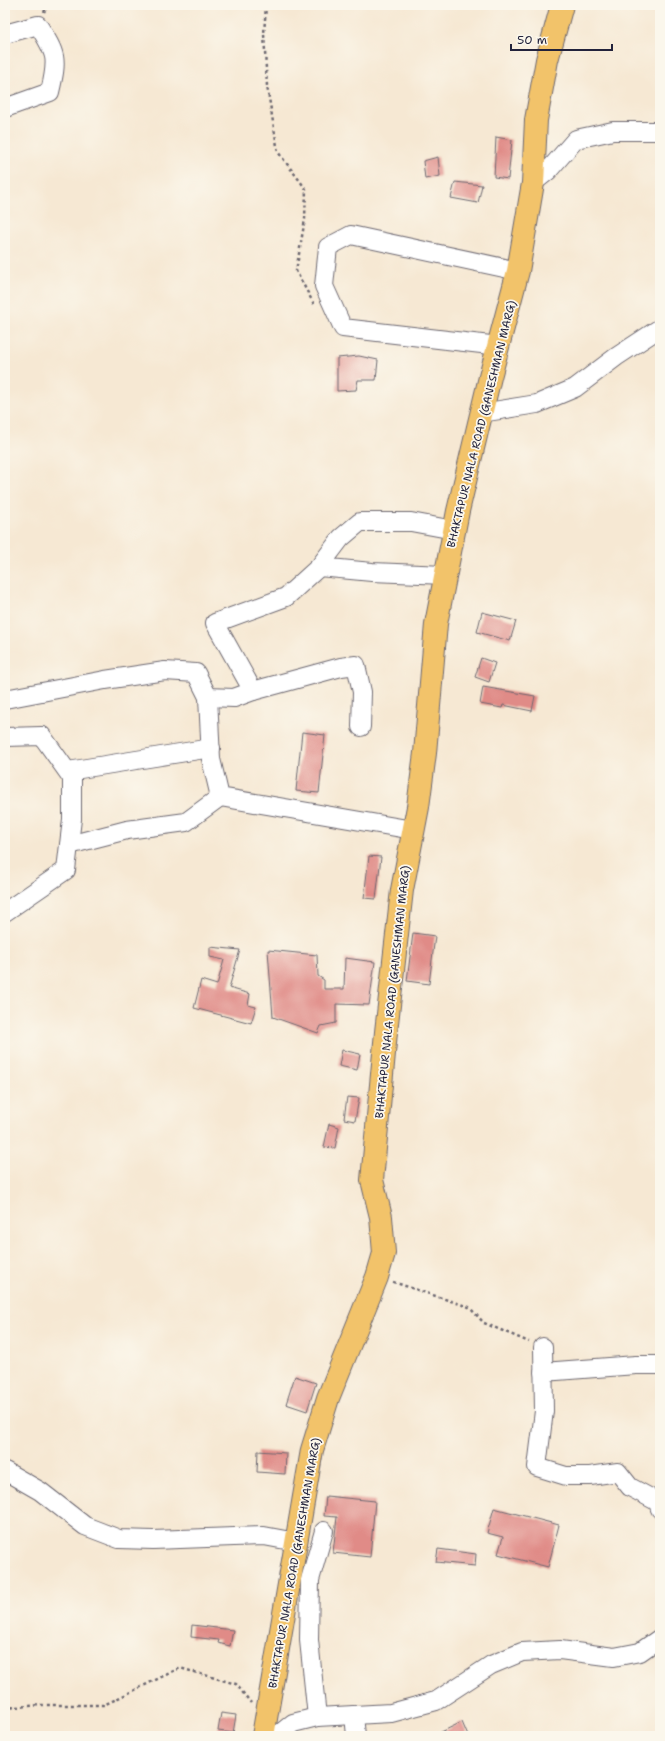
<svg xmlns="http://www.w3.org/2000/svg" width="665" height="1741" viewBox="0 0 665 1741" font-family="'Shantell Sans',sans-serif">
<rect width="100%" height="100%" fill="#fbf7ec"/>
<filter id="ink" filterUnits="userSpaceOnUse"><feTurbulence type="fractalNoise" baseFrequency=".025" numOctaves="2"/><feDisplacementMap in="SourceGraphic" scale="8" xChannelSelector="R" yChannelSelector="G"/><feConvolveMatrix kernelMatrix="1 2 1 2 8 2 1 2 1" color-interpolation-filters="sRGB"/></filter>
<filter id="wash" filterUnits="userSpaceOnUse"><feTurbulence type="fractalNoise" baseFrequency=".012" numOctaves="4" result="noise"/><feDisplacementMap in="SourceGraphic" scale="16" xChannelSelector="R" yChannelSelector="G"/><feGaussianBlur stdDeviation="0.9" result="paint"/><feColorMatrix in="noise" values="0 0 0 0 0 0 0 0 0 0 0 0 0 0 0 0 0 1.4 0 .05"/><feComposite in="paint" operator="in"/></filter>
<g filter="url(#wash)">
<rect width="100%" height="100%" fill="#f6e8d3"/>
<g id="blocks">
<g fill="#e08b87">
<polygon points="496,137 512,140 508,179 494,177"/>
<polygon points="438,157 440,176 425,179 423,161"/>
<polygon points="455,182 482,185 478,203 451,198"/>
<polygon points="359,356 378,360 376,380 358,380 356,390 337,391 337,358"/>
<polygon points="482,612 516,621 510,641 477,632"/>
<polygon points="481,658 495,663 489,682 475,677"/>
<polygon points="483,687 535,696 532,711 503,705 502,708 480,704"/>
<polygon points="302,732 325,735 319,793 296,791"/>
<polygon points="369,856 381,857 376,899 364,898"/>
<polygon points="413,933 435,936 429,984 407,981"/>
<polygon points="210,947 240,950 229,988 250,994 248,1005 256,1007 251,1023 194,1008 201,980 217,985 224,960 210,957"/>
<polygon points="268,950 317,955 318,976 324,980 324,989 344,989 345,958 375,962 369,1005 336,1004 336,1023 321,1026 318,1033 273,1017"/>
<polygon points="342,1050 360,1054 357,1070 339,1066"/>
<polygon points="347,1097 359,1098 355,1121 344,1119"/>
<polygon points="329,1124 339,1127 335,1148 324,1147"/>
<polygon points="295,1376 316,1383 307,1411 286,1404"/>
<polygon points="258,1451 286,1453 285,1474 257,1472"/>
<polygon points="326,1496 375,1501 370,1557 333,1553 337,1517 324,1516"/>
<polygon points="494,1508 559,1525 548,1567 498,1554 503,1537 487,1533"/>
<polygon points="438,1549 476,1554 475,1566 436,1562"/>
<polygon points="192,1625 233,1630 230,1646 218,1643 219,1640 191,1637"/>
<polygon points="221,1713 236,1715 233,1733 218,1731"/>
<polygon points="462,1722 468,1736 433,1736"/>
</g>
</g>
</g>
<g filter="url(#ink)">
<use href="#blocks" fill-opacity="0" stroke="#6c6770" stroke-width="1"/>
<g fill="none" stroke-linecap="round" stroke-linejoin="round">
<defs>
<g id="minor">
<path d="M5 34 38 25C57 55 58 58 50 92L5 108"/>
<polyline points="533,183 548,171 576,139 613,131 660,131"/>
<polyline points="499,346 343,328 324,286 328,247 351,235 518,271"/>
<polyline points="481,413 537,404 575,388 616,357 660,328"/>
<polyline points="319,567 286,597 215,623 253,691 341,667 356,665 362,692 361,727"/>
<polyline points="445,575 372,572 319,567 341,538 360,522 411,522 454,530"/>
<polyline points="208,697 234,698 253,691"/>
<polyline points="5,699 105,680 165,671 196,673 208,697 211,759 220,797 413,830"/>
<polyline points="5,737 42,736 72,778 72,819 66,870 5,912"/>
<polyline points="68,771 211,748"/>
<polyline points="69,845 127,830 186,822 220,797"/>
<polyline points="543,1347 544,1411 537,1467 566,1476 590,1476 618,1472 630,1487 658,1502 660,1509"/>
<polyline points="543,1372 636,1365 660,1365"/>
<polyline points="5,1471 40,1491 85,1526 119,1539 153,1540 264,1536 296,1542"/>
<polyline points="354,1715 356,1736"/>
<polyline points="317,1717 309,1640 310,1580 324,1531"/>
<polyline points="277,1736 293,1723 317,1717 391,1713 436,1701 491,1665 522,1652 560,1650 614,1657 640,1652 660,1638"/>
</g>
<polyline id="major" points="263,1736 312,1450 328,1398 377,1277 384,1253 381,1217 372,1180 386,1032 402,890 418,807 425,753 436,624 458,511 490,377 518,271 533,183 536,120 547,60 562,5"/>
</defs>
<use href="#minor" stroke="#6c6770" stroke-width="20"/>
<use href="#major" stroke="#6c6770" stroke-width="24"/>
<g stroke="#6c6770" stroke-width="2.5" stroke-dasharray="3 3" stroke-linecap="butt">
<polyline points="266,5 264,34 267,86 278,152 306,189 305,219 296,271 315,306"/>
<polyline points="44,12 48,5"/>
<polyline points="393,1282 469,1307 484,1323 529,1342"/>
<polyline points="5,1708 42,1705 104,1705 180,1668 236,1684 251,1703"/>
</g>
<use href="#minor" stroke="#fff" stroke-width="18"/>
<use href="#major" stroke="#f2c36a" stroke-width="22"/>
</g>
</g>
<g text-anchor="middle" stroke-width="3.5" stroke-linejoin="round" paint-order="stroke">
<g font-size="11" fill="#22223b" stroke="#fbf7ec">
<text transform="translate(481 424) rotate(-76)" y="4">BHAKTAPUR NALA ROAD (GANESHMAN MARG)</text>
<text transform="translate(392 992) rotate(-84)" y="4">BHAKTAPUR NALA ROAD (GANESHMAN MARG)</text>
<text transform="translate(294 1563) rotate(-80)" y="4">BHAKTAPUR NALA ROAD (GANESHMAN MARG)</text>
</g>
</g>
<rect width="665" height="1741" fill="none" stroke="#fbf7ec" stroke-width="20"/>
<path d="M511 44v6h101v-6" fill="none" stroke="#22223b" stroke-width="2"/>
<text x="517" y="44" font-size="12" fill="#22223b" stroke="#fbf7ec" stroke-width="3" paint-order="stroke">50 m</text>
</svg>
